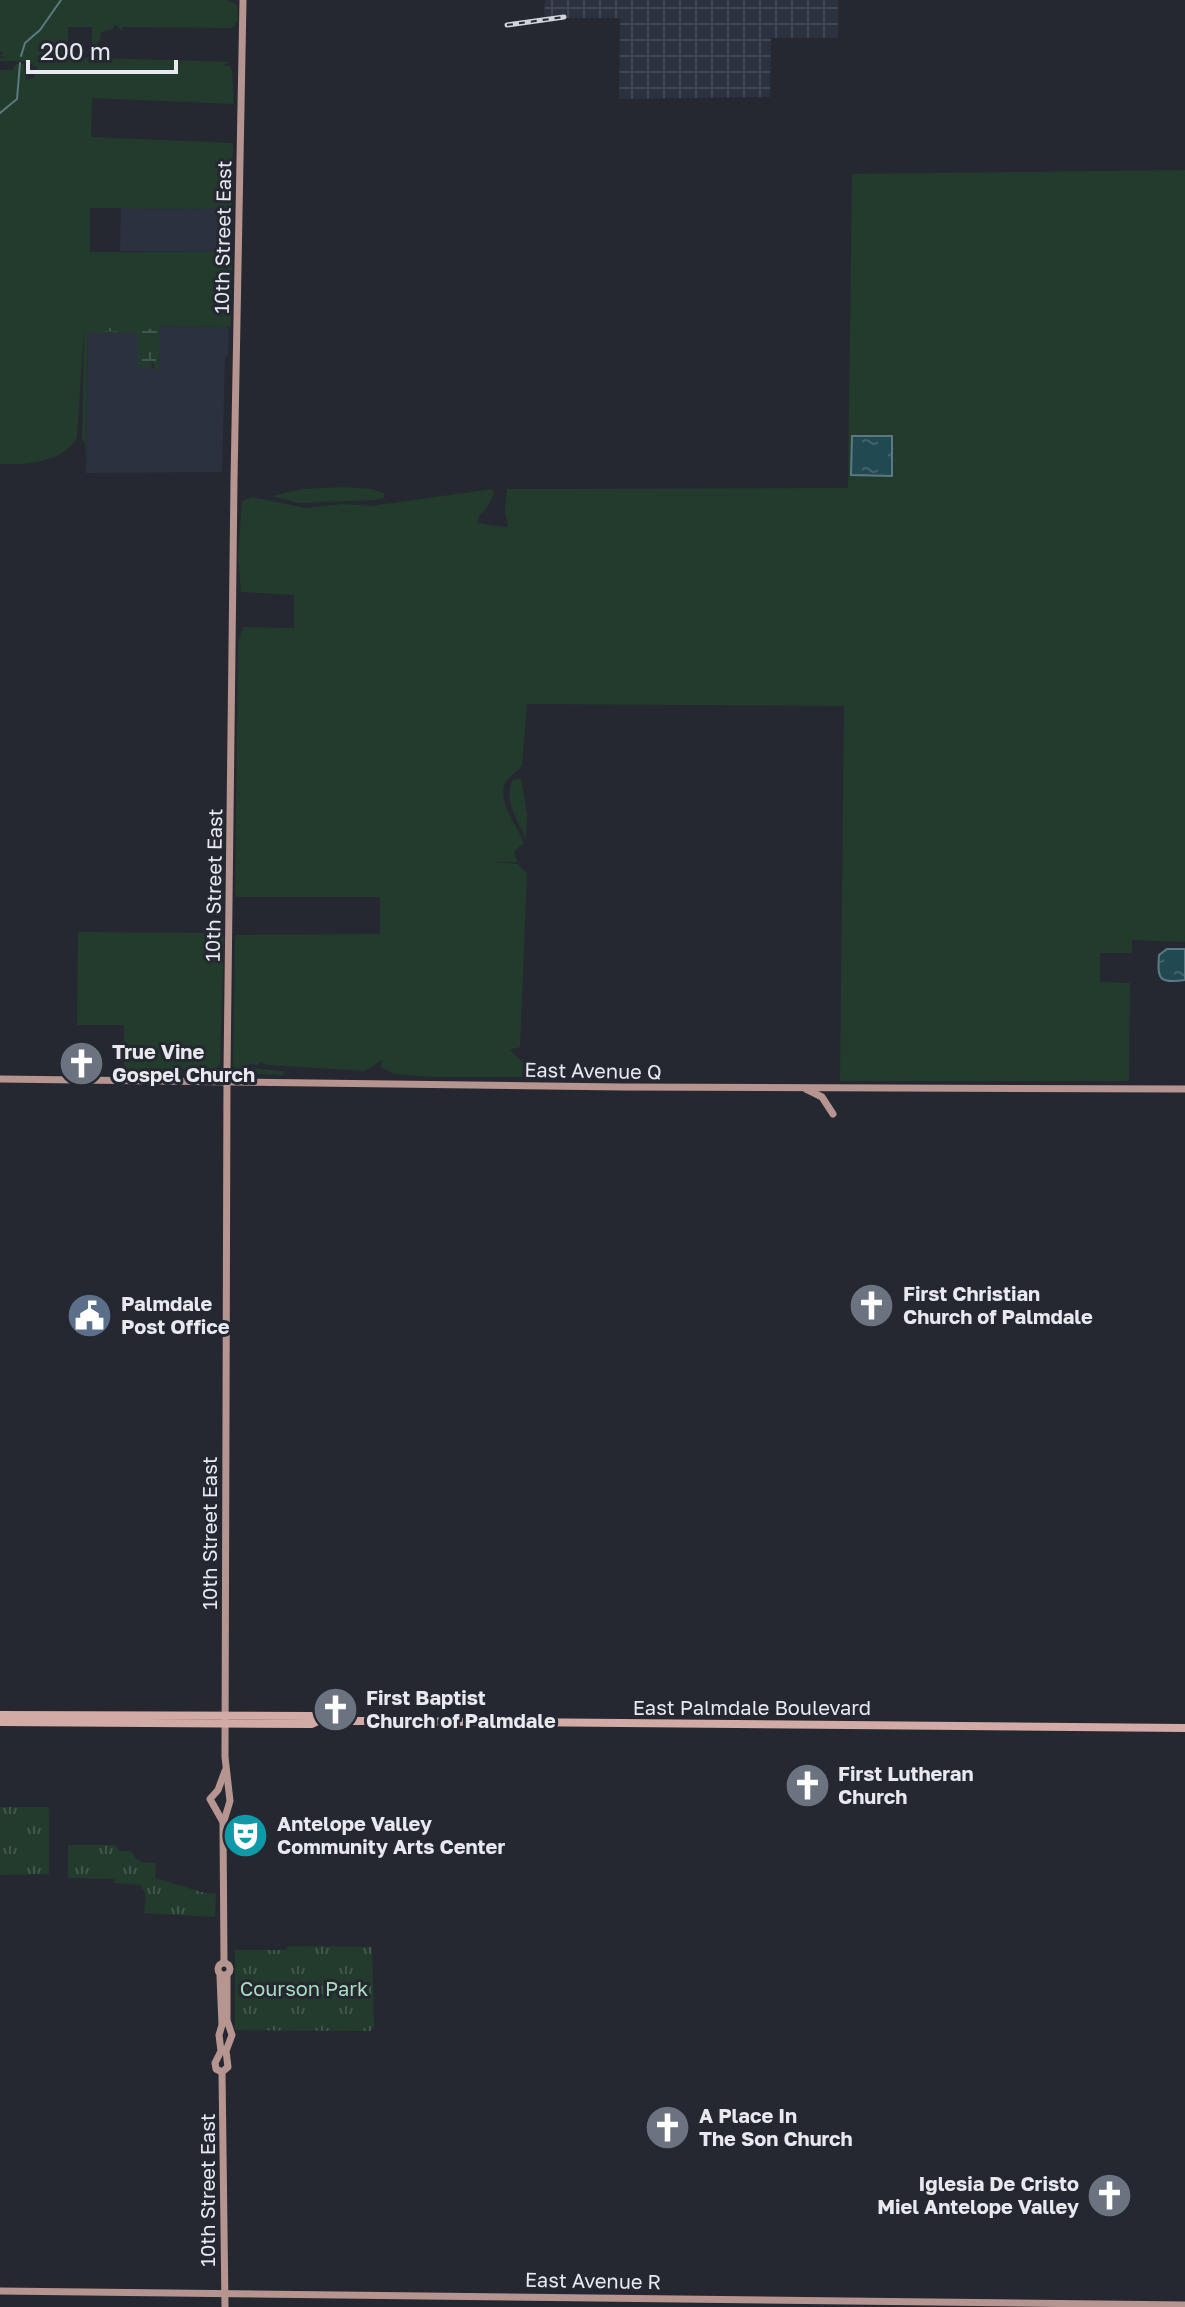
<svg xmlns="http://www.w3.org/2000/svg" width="1185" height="2307" viewBox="0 0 1185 2307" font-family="'Golos Text',sans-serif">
<defs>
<pattern id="industrial-grid" width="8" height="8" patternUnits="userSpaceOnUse" patternTransform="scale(2)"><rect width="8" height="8" fill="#2c313f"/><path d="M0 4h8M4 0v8" fill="none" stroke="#404552"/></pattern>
<pattern id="wetland-marsh" width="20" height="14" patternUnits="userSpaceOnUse" patternTransform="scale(2)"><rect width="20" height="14" fill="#223b2c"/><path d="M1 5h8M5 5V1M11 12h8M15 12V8" fill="none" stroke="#42574b"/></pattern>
<pattern id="park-tufts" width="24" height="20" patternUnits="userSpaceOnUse" patternTransform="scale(2)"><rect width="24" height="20" fill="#223b2c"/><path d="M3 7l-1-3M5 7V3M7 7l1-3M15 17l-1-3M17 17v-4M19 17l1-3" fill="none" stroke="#42574b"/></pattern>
<pattern id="water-ripples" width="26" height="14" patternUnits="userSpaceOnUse" patternTransform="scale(2)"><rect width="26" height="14" fill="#204952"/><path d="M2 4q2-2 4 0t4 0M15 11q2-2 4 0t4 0" fill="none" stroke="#40636b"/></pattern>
</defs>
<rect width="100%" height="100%" fill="#252831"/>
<g fill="#2c313f">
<polygon points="121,208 232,209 230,252 120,251"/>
<polygon points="159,326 226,327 229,330 228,355 225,357 222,472 86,473 88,333 138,333 150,367 158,370"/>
</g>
<polygon fill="url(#industrial-grid)" points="545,0 838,0 838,38 771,38 770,97 619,99 620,18 544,18"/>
<g fill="#223b2c">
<path d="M0 0H227L237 5 238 20 233 28 123 27 122 31 115 24 113 29 101 32 100 40 92 49V27H68V54L34 56 231 62 223 65 230 66 232 70 234 104 92 98 91 137 233 143 232 209 90 208V252H230L232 257 231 327 160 326 159 370H155L154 363H152L151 370 150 367H138V333H88L86 460 85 443 82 439 84 327 77 438C63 463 25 465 0 464V70H12L16 64H24L26 80 34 78 37 67 24 61H0V58L7 57 0 56 3 53 0 51Z"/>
<path d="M1185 170V942L1132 940V953H1100V982L1130 983 1129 1081H840L844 706 527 704 522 765C518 772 508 776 505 784 497 801 518 827 524 843L514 851 517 862H493L518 864 527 874 520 1047 510 1050 521 1061 523 1060 522 1077H435L394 1074 381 1067 382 1060 365 1071 268 1065 260 1062 258 1065 249 1064V1068L283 1071 284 1075H279L241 1073 233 1066 235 935 380 934V897H235L238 642 243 627 294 628V595L241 592 238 556 242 501 253 497 305 508 343 504 371 506 492 489 494 492C491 508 478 513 477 523L505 527 508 526 505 511 507 489 848 488 852 174Z"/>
<polygon points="344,487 372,489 385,494 383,498 375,500 299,503 272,496 302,489"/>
<path d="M521 778 527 814 526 839C519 822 502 799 513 780Z"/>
<polygon points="78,932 220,933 224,937 220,1065 212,1071 177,1068 166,1071 124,1071 124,1025 77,1025"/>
</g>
<polygon fill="url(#wetland-marsh)" points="91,328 157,329 156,362 141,361 139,332 91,331"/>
<g fill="url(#park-tufts)">
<polygon points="0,1807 47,1807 49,1810 49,1874 0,1875"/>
<path d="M68 1845H115L119 1851H131C137 1863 144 1863 156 1863L155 1878 208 1894 216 1893 215 1917 144 1913 146 1895 140 1885 115 1883 114 1879 68 1878Z"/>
<polygon points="288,1946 372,1947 374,2027 370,2031 235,2030 235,1950 286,1950"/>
</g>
<g fill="url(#water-ripples)" stroke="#5c7981" stroke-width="2">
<polygon points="852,436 892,436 892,476 851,475"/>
<path d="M1167 949H1185V980C1159 984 1157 979 1159 955Z"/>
</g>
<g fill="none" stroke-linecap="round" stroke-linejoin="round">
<g stroke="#5c7981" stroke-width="2">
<polyline points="21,56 25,43 40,30 61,0"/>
<polyline points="0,113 17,99 20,63"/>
</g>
<g stroke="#b69591" stroke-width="7">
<polyline points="0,1079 622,1087 1185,1089"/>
<polyline points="806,1089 822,1097 833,1114"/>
<polyline points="223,1822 210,1799 218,1790 225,1771"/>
<polyline points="224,1962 223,1824 230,1801 225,1757 227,1071 234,480 243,0"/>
<circle cx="224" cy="1969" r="6"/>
<polyline points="220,1976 222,2025 219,2035 221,2051 215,2063 216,2069 222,2072 228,2067 226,2051 232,2035 227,2020 227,1975"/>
<polyline points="222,2072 225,2307"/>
<polyline points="0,2291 1185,2305"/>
</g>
<g stroke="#d2aaa6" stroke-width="8">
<polyline points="0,1715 311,1716 318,1721"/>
<polyline points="0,1722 312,1724 318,1721 379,1721 1185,1728"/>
</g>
<defs>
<polyline id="rail" points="507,25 564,17"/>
</defs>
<use href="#rail" stroke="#d0d3d9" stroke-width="5"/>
<use href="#rail" stroke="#252831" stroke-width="2" stroke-dasharray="6" stroke-linecap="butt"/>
</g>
<defs>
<symbol id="church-disc" viewBox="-11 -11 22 22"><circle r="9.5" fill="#6b7280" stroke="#252831"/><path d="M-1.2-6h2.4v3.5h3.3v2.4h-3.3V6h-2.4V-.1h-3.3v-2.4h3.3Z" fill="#fff"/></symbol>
<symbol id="civic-disc" viewBox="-11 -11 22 22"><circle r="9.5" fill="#5c6f8a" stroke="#252831"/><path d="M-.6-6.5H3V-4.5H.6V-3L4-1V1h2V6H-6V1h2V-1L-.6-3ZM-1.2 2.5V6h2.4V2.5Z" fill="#fff"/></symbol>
<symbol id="theatre-disc" viewBox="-11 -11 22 22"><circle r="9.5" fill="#0f9aa8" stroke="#252831"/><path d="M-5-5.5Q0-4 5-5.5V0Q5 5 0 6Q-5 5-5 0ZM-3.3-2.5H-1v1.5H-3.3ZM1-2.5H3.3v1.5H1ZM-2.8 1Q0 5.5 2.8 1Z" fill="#fff"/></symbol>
</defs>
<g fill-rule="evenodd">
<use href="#church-disc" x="56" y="1038" width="51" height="51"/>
<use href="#church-disc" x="846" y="1280" width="51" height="51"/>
<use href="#civic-disc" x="64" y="1290" width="51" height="51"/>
<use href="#church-disc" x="310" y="1684" width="51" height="51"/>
<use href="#church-disc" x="782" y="1760" width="51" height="51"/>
<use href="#theatre-disc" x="220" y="1810" width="51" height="51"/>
<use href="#church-disc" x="642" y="2102" width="51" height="51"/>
<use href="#church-disc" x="1084" y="2170" width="51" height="51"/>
</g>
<g text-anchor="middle" stroke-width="6" stroke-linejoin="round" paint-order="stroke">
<g font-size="20" fill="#e7e9ef" stroke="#252831">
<text transform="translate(223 237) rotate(-89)" y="7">10th Street East</text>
<text transform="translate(214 885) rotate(-89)" y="7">10th Street East</text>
<text transform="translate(593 1071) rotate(1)" y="7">East Avenue Q</text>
<text transform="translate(210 1533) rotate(-90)" y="7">10th Street East</text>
<text x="752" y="1715">East Palmdale Boulevard</text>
<text transform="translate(208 2190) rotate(-90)" y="7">10th Street East</text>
<text transform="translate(593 2281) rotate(1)" y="7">East Avenue R</text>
</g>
<g font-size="20" font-weight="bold" fill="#e7e9ef" stroke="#252831" text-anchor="start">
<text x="112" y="1059">True Vine<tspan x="112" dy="23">Gospel Church</tspan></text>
<text x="903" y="1301">First Christian<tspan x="903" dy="23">Church of Palmdale</tspan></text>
<text x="121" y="1311">Palmdale<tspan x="121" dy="23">Post Office</tspan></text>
<text x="366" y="1705">First Baptist<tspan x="366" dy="23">Church of Palmdale</tspan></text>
<text x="838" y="1781">First Lutheran<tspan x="838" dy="23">Church</tspan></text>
<text x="277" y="1831">Antelope Valley<tspan x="277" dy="23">Community Arts Center</tspan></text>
<text x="699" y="2123">A Place In<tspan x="699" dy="23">The Son Church</tspan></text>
<text x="1079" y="2191" text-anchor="end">Iglesia De Cristo<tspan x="1079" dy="23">Miel Antelope Valley</tspan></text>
</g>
<g font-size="20" fill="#a6dfbb" stroke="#252831">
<text x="304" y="1996">Courson Park</text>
</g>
</g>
<path d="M28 60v12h148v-12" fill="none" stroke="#e7e9ef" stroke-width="4"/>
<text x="40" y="60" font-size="24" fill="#e7e9ef" stroke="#252831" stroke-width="6" paint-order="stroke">200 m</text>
</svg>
